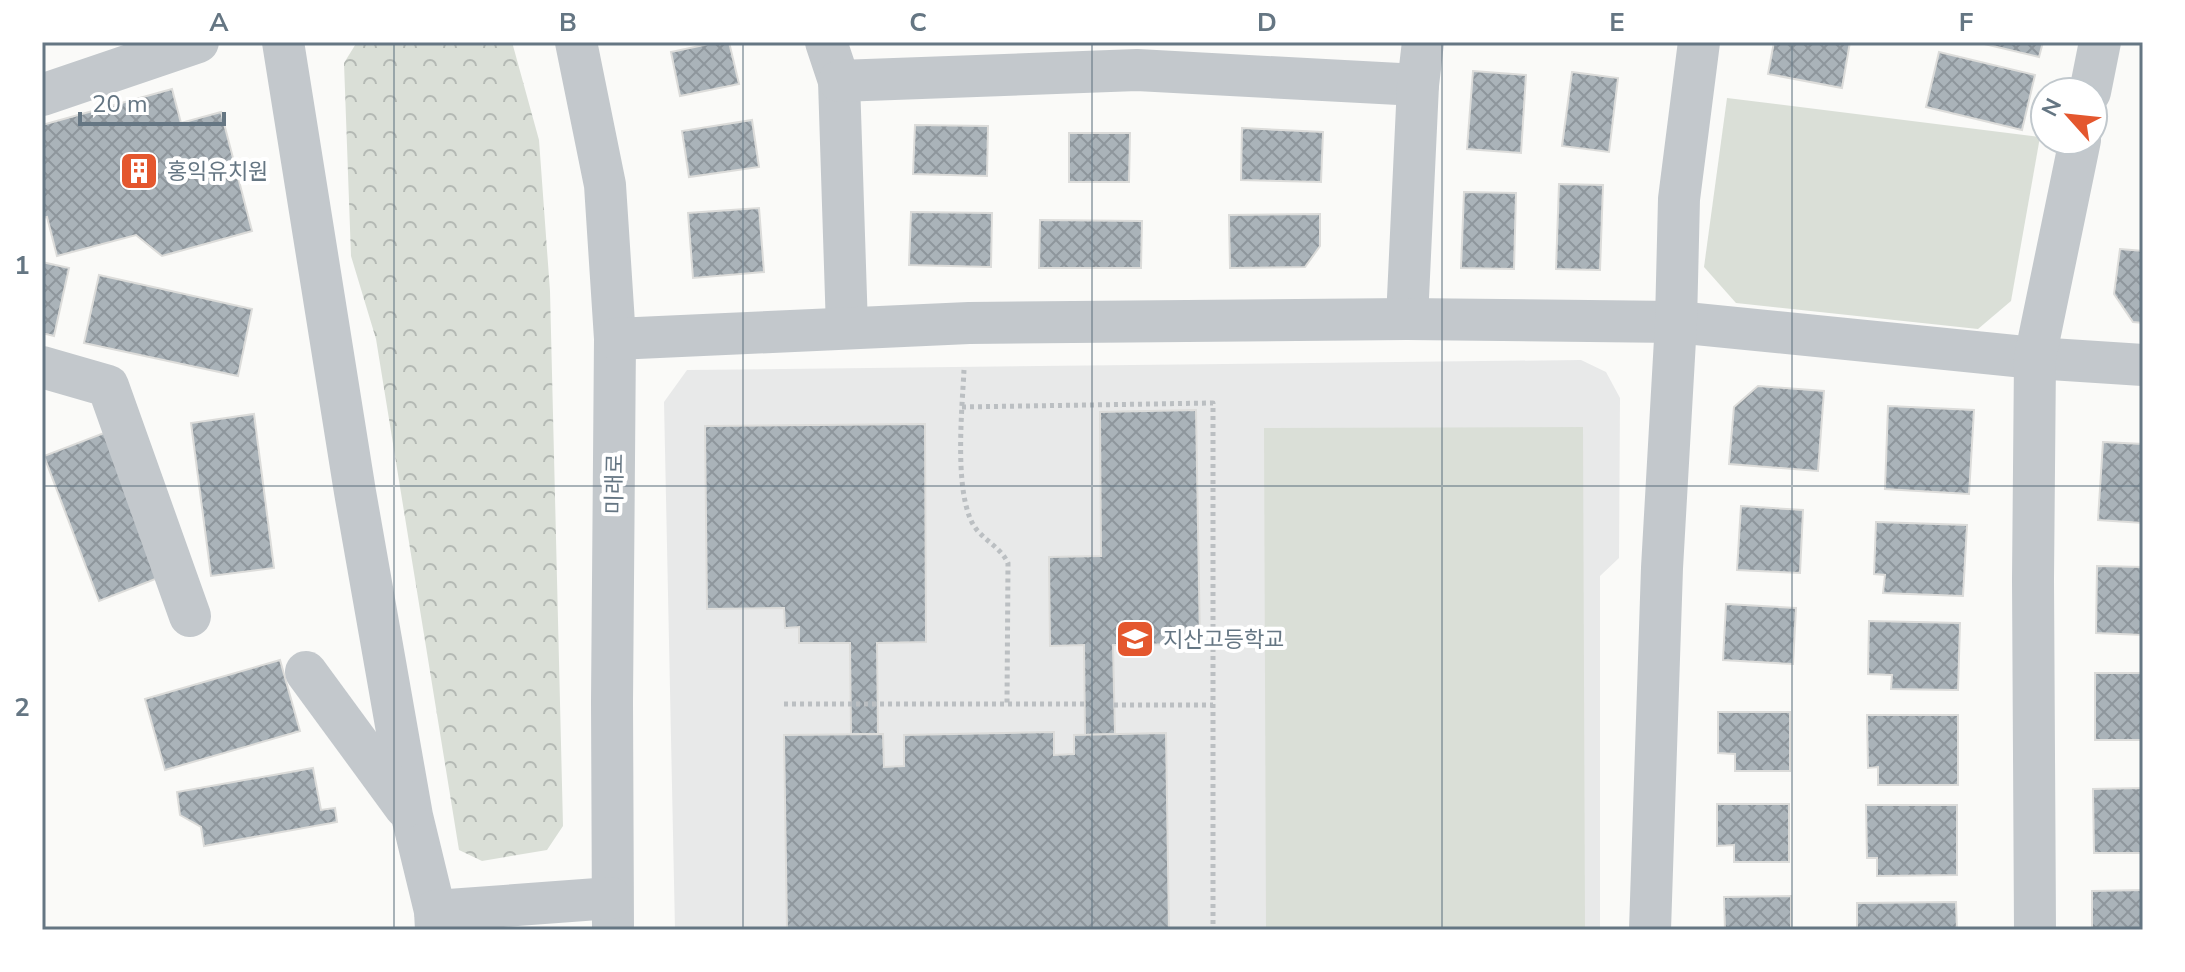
<svg xmlns="http://www.w3.org/2000/svg" width="2185" height="972" viewBox="0 0 2185 972" font-family="'Nunito Sans','Noto Sans KR',sans-serif">
<defs>
<pattern id="forest-crowns" width="20" height="18" patternUnits="userSpaceOnUse" patternTransform="scale(2)"><rect width="20" height="18" fill="#dadfd7"/><path d="M2 6a3 3 0 1 1 6 0M12 15a3 3 0 1 1 6 0" fill="none" stroke="#b4b9b4"/></pattern>
<pattern id="building-cross-hatch" width="8" height="8" patternUnits="userSpaceOnUse" patternTransform="scale(2)"><rect width="8" height="8" fill="#aab3b9"/><path d="M0 0l8 8M0 8l8-8" fill="none" stroke="#8e969c"/></pattern>
</defs>
<rect width="100%" height="100%" fill="#fafaf8"/>
<polygon fill="#e8e9e9" points="1581,360 1606,372 1620,398 1619,558 1600,576 1600,930 675,930 664,402 687,370"/>
<polygon fill="url(#forest-crowns)" points="357,42 512,42 539,140 550,291 563,826 547,850 482,861 459,850 376,339 351,256 344,63"/>
<g fill="#dadfd7">
<polygon points="1727,98 2040,137 2011,301 1978,329 1736,303 1704,267"/>
<polygon points="1583,427 1585,930 1266,930 1264,428"/>
</g>
<g fill="url(#building-cross-hatch)" stroke="#dcdcda" stroke-width="2">
<polygon points="718,42 729,42 739,84 680,96 671,52"/>
<polygon points="1774,42 1850,42 1842,88 1768,74"/>
<polygon points="1976,42 2043,42 2039,57"/>
<polygon points="1939,52 2035,75 2022,130 1926,107"/>
<polygon points="1473,71 1526,75 1521,153 1467,149"/>
<polygon points="1572,72 1618,78 1609,152 1562,146"/>
<polygon points="172,89 181,123 221,112 252,231 162,256 136,235 57,256 47,217 42,218 42,125"/>
<polygon points="752,120 759,167 689,177 682,131"/>
<polygon points="915,125 988,126 987,176 913,174"/>
<polygon points="1242,128 1323,132 1321,182 1241,180"/>
<polygon points="1069,133 1130,133 1129,182 1069,182"/>
<polygon points="1559,184 1603,185 1600,270 1556,269"/>
<polygon points="1464,192 1516,193 1514,269 1461,268"/>
<polygon points="759,208 764,272 693,278 688,213"/>
<polygon points="911,212 992,213 991,267 909,265"/>
<polygon points="1320,214 1320,246 1305,267 1230,268 1229,215"/>
<polygon points="1040,220 1142,221 1141,268 1039,268"/>
<polygon points="2120,249 2143,251 2143,323 2133,322 2114,294"/>
<polygon points="42,262 69,268 54,336 42,333"/>
<polygon points="99,275 252,309 238,376 84,343"/>
<polygon points="1758,386 1824,391 1818,471 1729,464 1734,407"/>
<polygon points="1888,406 1974,410 1969,494 1885,489"/>
<polygon points="1196,410 1200,644 1113,645 1115,734 1085,735 1084,645 1050,646 1049,557 1101,556 1100,412"/>
<polygon points="254,414 274,568 211,576 191,423"/>
<polygon points="925,424 926,642 877,643 878,734 851,734 850,643 799,643 799,627 785,628 784,608 707,609 705,426"/>
<polygon points="104,433 158,578 99,601 44,456"/>
<polygon points="2103,442 2143,444 2143,523 2098,520"/>
<polygon points="1741,506 1803,510 1800,573 1737,570"/>
<polygon points="1876,522 1967,525 1963,596 1883,593 1885,575 1874,574"/>
<polygon points="2097,566 2143,567 2143,635 2096,633"/>
<polygon points="1726,604 1796,608 1793,664 1723,660"/>
<polygon points="1869,621 1960,623 1958,690 1891,689 1892,675 1868,674"/>
<polygon points="280,660 300,731 165,770 145,699"/>
<rect x="2095" y="673" width="48" height="67"/>
<polygon points="1718,712 1790,712 1790,771 1735,771 1735,754 1718,753"/>
<polygon points="1867,715 1958,715 1958,785 1878,785 1878,767 1868,768"/>
<polygon points="1054,732 1054,755 1074,754 1074,735 1166,733 1169,930 787,930 784,735 883,734 884,767 904,766 904,735"/>
<polygon points="313,768 321,810 335,808 337,822 204,846 201,827 180,815 177,792"/>
<polygon points="2143,788 2143,853 2094,853 2093,789"/>
<polygon points="1717,804 1789,804 1789,862 1734,862 1734,845 1717,846"/>
<polygon points="1866,805 1957,805 1957,875 1877,876 1877,858 1867,858"/>
<polygon points="2143,890 2143,930 2092,930 2092,891"/>
<polygon points="1791,896 1791,930 1725,930 1724,897"/>
<polygon points="1956,902 1957,930 1857,930 1857,903"/>
</g>
<g fill="none" stroke-linecap="round" stroke-linejoin="round">
<g stroke="#bbbfc2" stroke-width="5" stroke-dasharray="4 4" stroke-linecap="butt">
<path d="M964 370C962 410 955 481 970 518 978 539 999 544 1008 563L1007 704"/>
<polyline points="962,407 1213,403 1213,930"/>
<polyline points="784,704 1085,704"/>
<polyline points="1114,705 1213,705"/>
</g>
<g stroke="#c3c8cc" stroke-width="42">
<polyline points="283,42 355,492 412,816 435,911 436,930"/>
<polyline points="576,42 605,185 615,339 612,702 613,930"/>
<polyline points="826,42 839,81 847,328"/>
<polyline points="839,81 1137,70 1418,85"/>
<polyline points="2090,92 2100,42"/>
<polyline points="42,95 198,42"/>
<polyline points="1407,319 1418,85 1423,42"/>
<polyline points="615,339 969,323 1407,319 1676,322 2035,358 2143,365"/>
<polyline points="42,367 108,386 190,616"/>
<polyline points="306,672 405,807"/>
<polyline points="435,911 611,898"/>
<polyline points="1650,930 1662,568 1676,322 1679,199 1699,42"/>
<polyline points="2035,930 2033,580 2035,358 2080,140"/>
</g>
</g>
<path fill="none" stroke="#657683" stroke-width="2" stroke-opacity="0.55" d="M394 42V930M743 42V930M1092 42V930M1442 42V930M1792 42V930M42 486H2143"/>
<defs>
<symbol id="building-square" viewBox="-11 -11 22 22"><rect x="-9" y="-9" width="18" height="18" rx="4" fill="#e4572e" stroke="#fff"/><path d="M-4-6H4V6H1V3H-1V6H-4ZM-2.5-4.3h1.7v1.8h-1.7ZM.8-4.3h1.7v1.8H.8ZM-2.5-1h1.7V.8h-1.7ZM.8-1h1.7V.8H.8Z" fill="#fff"/></symbol>
<symbol id="school-square" viewBox="-11 -11 22 22"><rect x="-9" y="-9" width="18" height="18" rx="4" fill="#e4572e" stroke="#fff"/><path d="M0-5L7-2L0 1L-7-2ZM-4 1L0 2.5L4 1V4Q0 6-4 4Z" fill="#fff"/></symbol>
</defs>
<g fill-rule="evenodd">
<use href="#building-square" x="117" y="149" width="44" height="44"/>
<use href="#school-square" x="1113" y="617" width="44" height="44"/>
</g>
<g text-anchor="middle" stroke-width="8" stroke-linejoin="round" paint-order="stroke">
<g font-size="22" fill="#657683" stroke="#fff" text-anchor="start">
<text x="167" y="179">홍익유치원</text>
<text x="1163" y="647">지산고등학교</text>
</g>
<g font-size="22" fill="#657683" stroke="#fff">
<text transform="translate(614 484) rotate(-89)" y="8">미래로</text>
</g>
</g>
<rect width="2185" height="972" fill="none" stroke="#ffffff" stroke-width="88"/>
<g transform="translate(2069 116) rotate(297)"><circle r="38" fill="#ffffff" stroke="#c1c8cd" stroke-width="2"/>
<path d="M0-6L14 30L0 20L-14 30Z" fill="#e4572e"/>
<text y="-12" font-size="22" font-weight="bold" text-anchor="middle" fill="#657683">N</text>
</g>
<path d="M80 112v12h144v-12" fill="none" stroke="#657683" stroke-width="4"/>
<text x="92" y="112" font-size="24" fill="#657683" stroke="#ffffff" stroke-width="6" paint-order="stroke">20 m</text>
<rect x="44" y="44" width="2097" height="884" fill="none" stroke="#657683" stroke-width="3"/>
<g font-size="26" text-anchor="middle" font-weight="bold" fill="#657683">
<text x="219" y="31">A</text>
<text x="568" y="31">B</text>
<text x="918" y="31">C</text>
<text x="1267" y="31">D</text>
<text x="1617" y="31">E</text>
<text x="1966" y="31">F</text>
<text x="22" y="274">1</text>
<text x="22" y="716">2</text>
</g>
</svg>
